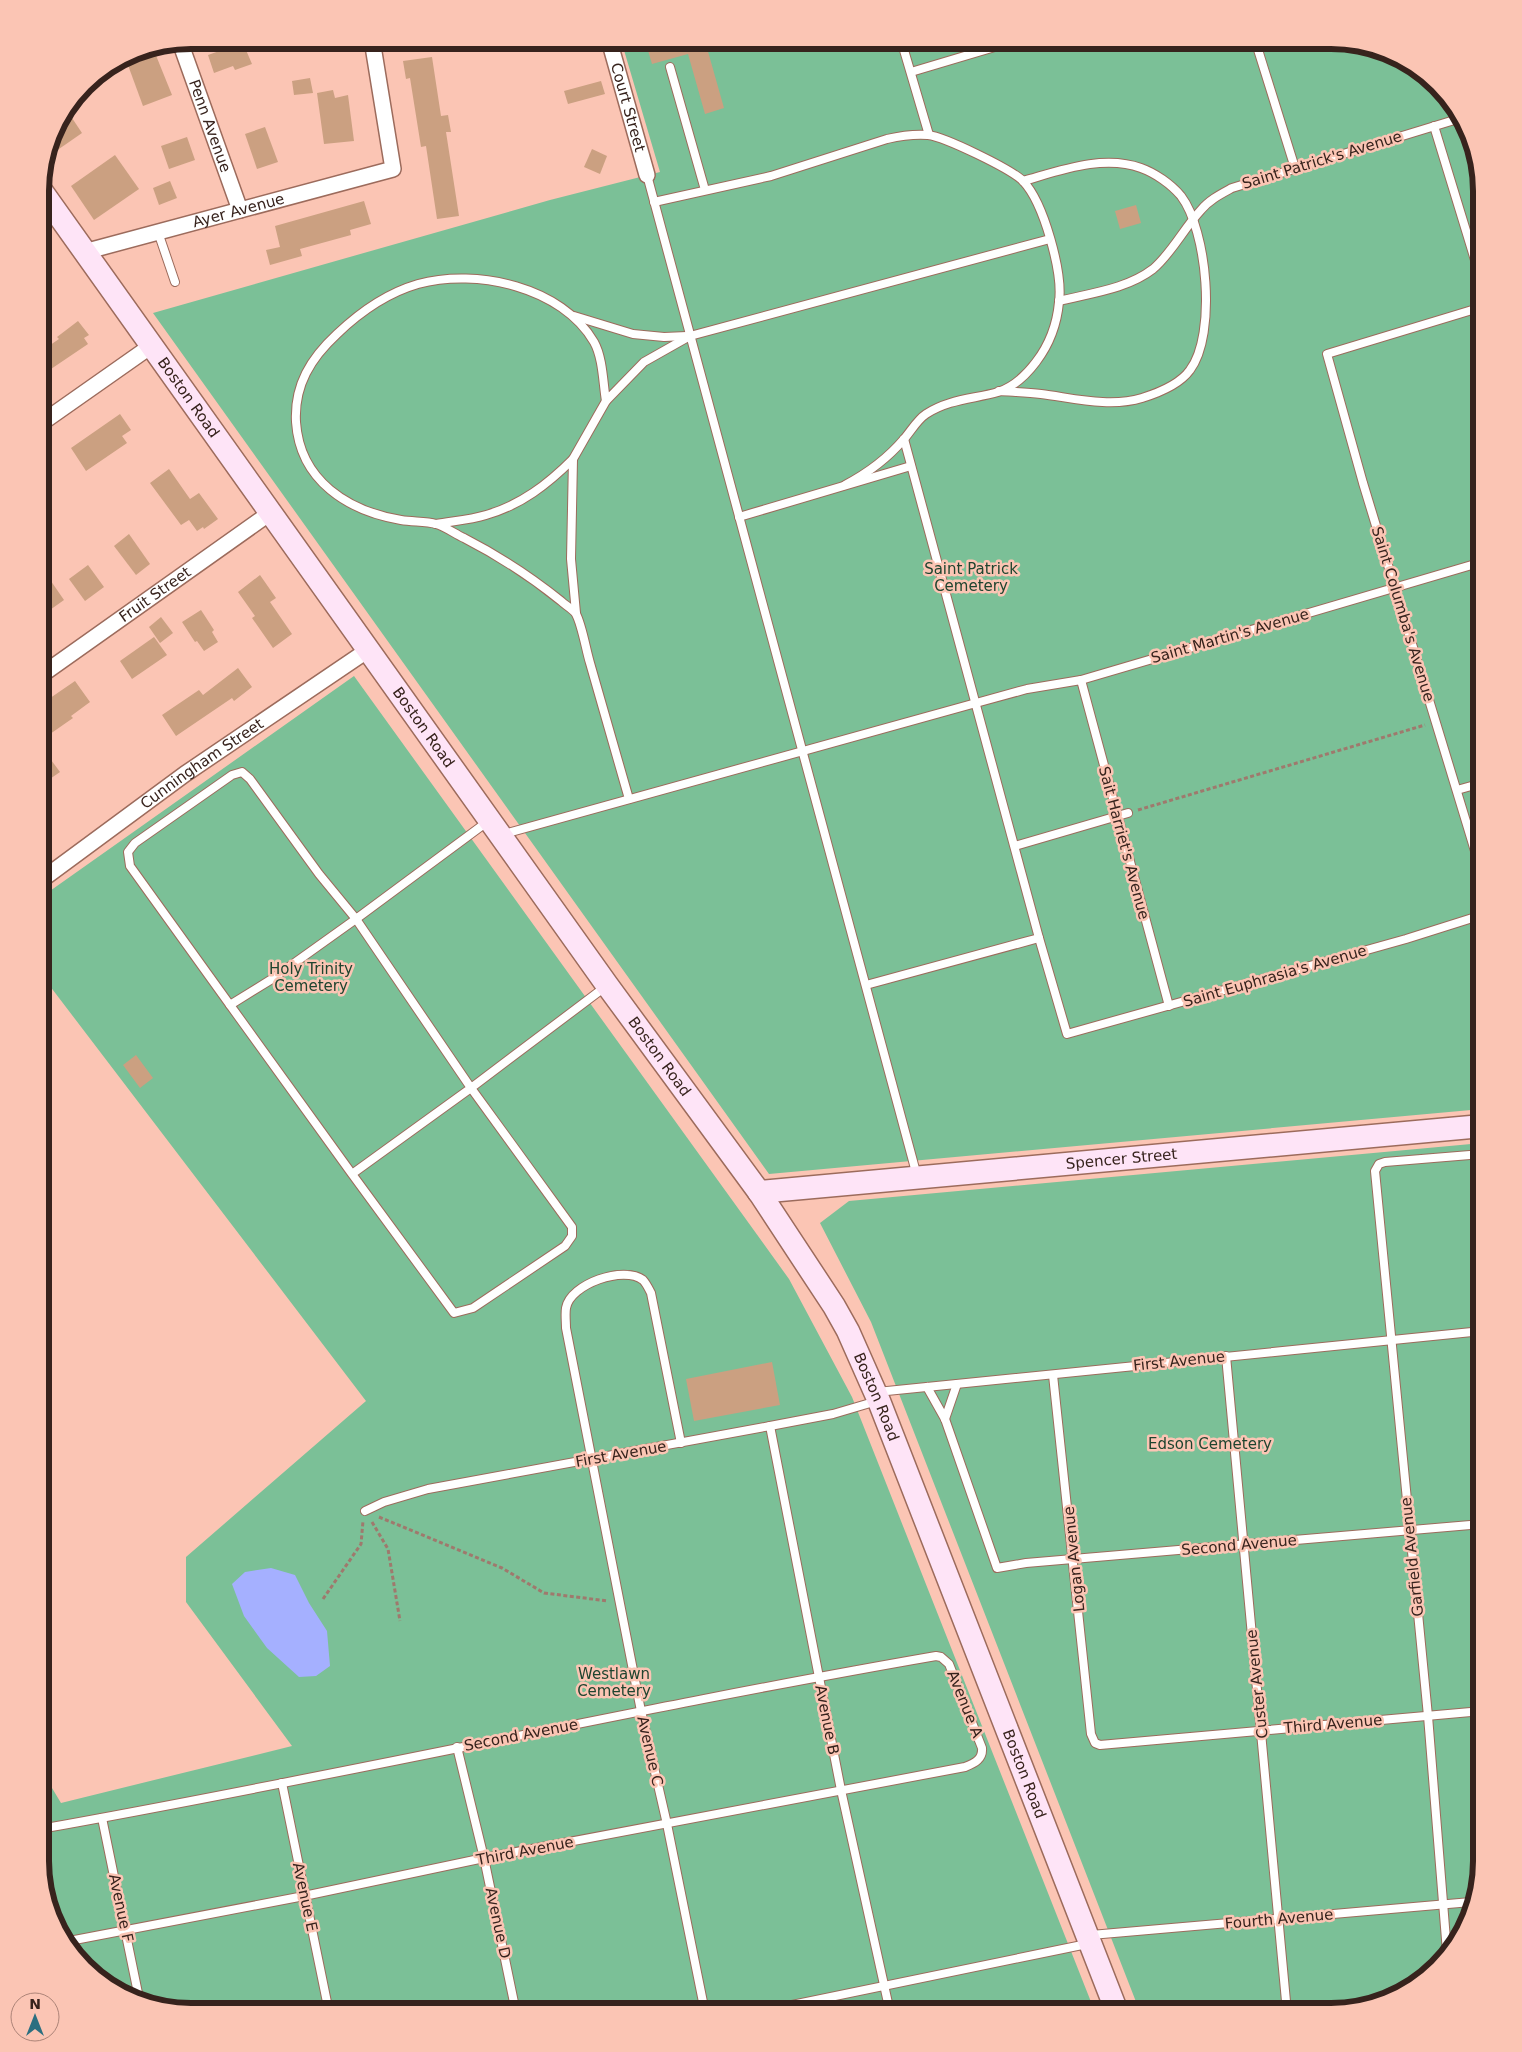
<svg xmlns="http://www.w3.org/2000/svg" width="1522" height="2052" viewBox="0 0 1522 2052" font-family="'DejaVu Sans',sans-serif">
<rect width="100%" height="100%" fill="#fbc5b4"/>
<g fill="#7bc097">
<polygon points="621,40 1340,40 1406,60 1457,107 1477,152 1482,191 1482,1109 769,1174 153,313 550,200 660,172"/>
<polygon points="354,676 789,1279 852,1397 1095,2012 191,2012 116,1992 65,1945 45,1900 40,1861 40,1780 46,1778 61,1803 292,1746 186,1602 186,1557 366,1401 40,973 40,898"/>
<polygon points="1482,1143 1482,1861 1462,1936 1415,1987 1370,2007 1331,2012 1140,2012 871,1322 820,1223 849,1201"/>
</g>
<polygon fill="#a5b0ff" points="271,1568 295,1575 309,1603 327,1631 330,1666 316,1676 299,1677 267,1648 244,1616 232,1584 245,1572"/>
<g fill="#cba081">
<polygon points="660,40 720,40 720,44 707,48 724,108 705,114 688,54 652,64 646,44"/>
<polygon points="239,44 242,52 246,50 252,64 235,70 233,66 214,73 208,55"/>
<polygon points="153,48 172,95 143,106 125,57 134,51"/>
<polygon points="432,57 441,116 448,115 451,132 446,132 459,216 437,219 426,146 421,147 410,78 406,79 403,61"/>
<polygon points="310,78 313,93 294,95 292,81"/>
<polygon points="601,81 605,94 568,104 564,91"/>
<polygon points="333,90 335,98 348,95 354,141 324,144 317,93"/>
<polygon points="72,118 82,133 46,158 54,131"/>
<polygon points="265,127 278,162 257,169 245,134"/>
<polygon points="187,137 195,160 169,169 161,146"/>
<polygon points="592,149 607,156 600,174 584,167"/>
<polygon points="115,155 139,189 94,220 71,186"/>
<polygon points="170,181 177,198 159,205 153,188"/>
<polygon points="364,201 371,224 350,230 351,235 300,249 302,256 270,265 266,250 280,247 275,226"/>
<polygon points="1136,205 1141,223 1120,229 1115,211"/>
<polygon points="78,321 89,335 84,338 88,344 51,369 49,366 40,371 40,352 59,339 57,337"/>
<polygon points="120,414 131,430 122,436 127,443 86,471 71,448"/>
<polygon points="169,469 190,499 199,493 218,519 204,529 203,527 197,531 189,520 181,525 150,483"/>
<polygon points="129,534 150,564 136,575 114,546"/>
<polygon points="40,565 64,600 40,617"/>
<polygon points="88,565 104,587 85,601 69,579"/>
<polygon points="260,575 276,598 270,602 292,634 273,648 252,618 255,616 238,592"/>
<polygon points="201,610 214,630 212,632 218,642 204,651 197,641 195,642 182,622"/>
<polygon points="161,617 173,633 160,643 149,627"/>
<polygon points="154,637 167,655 132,679 120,661"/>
<polygon points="238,668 252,687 234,701 232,698 176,736 162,715 199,690 203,695"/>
<polygon points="75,681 90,702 71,716 73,718 40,741 40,705"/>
<polygon points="40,745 60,772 47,781 40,772"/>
<polygon points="136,1055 153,1078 140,1088 123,1065"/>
<polygon points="772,1362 780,1405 694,1421 686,1379"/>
</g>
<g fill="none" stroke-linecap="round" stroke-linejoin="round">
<defs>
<g id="lane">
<polyline points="901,40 929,135"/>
<polyline points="1255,40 1295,168"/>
<polyline points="670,67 705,190"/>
<polyline points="911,72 1018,40"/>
<polyline points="1434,126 1482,283"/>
<polyline points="647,175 917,1176"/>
<path d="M654 202 771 176 887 139C900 136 915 134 928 135 945 137 1011 169 1023 181 1044 203 1063 273 1059 302 1057 324 1049 345 1036 362 1027 374 1013 387 998 392 974 399 949 399 926 414 917 420 911 431 904 439 887 459 868 473 845 485"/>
<polyline points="158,232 175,282"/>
<path d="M1059 301C1091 293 1127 289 1153 269 1172 253 1184 228 1201 210 1209 200 1221 194 1232 188L1461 118"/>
<polyline points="574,316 633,334 664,337 687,336"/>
<path d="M999 391C1013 392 1027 392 1041 394 1073 398 1110 408 1142 398 1158 393 1180 384 1190 370 1217 334 1207 230 1181 196 1171 184 1155 173 1141 168 1103 154 1059 171 1023 181"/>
<polyline points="904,439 1039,938 1067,1034 1406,939 1482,915"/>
<polyline points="573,459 606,401"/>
<polyline points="739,517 911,466"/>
<path d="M436 524C453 521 470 520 486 515 521 505 548 484 573 459L571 559 576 613"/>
<polyline points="1081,680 1169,1006"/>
<polyline points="1457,790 1482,783"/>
<path d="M629 799C616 754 603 708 590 663 586 650 582 625 576 614 573 609 565 605 561 601 530 576 499 556 464 538 455 534 446 527 436 524 426 521 413 522 401 520 348 511 300 481 296 422 294 385 311 358 337 334 360 312 387 293 418 284 477 268 562 287 594 342 603 358 603 383 606 401L644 362 690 336 1050 239"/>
<polyline points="504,834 976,703 1027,689 1081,680 1482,562"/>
<polyline points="1015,846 1128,813"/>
<polyline points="1482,874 1363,483 1327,354 1482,307"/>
<polyline points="866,985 1039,938"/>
<polyline points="230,1005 130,866 128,852 135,843 232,775 242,772 250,779 319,874 356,919 487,822"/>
<polyline points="352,1174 230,1005 272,979 356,919 471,1088 572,1227 572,1236 565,1246 473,1308 454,1313 352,1174 471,1088 605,987"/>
<polyline points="1226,1356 1287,2012"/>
<polyline points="1053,1375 1091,1734 1095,1743 1100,1745 1482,1711"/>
<polyline points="927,1387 945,1419 997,1568 1026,1563 1482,1524"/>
<polyline points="877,1392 1482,1331"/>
<polyline points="945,1419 957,1384"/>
<polyline points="770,1426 841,1790 890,2012"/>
<path d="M681 1443 651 1293C649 1289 646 1283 643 1280 624 1265 570 1284 566 1308 565 1314 566 1322 566 1328L641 1711 667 1824 705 2012"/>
<polyline points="365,1511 384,1502 428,1489 770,1426 833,1414 877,1401"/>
<polyline points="457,1747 484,1858 516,2012"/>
<polyline points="282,1783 329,2012"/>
<polyline points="102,1818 139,1998"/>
<path d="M40 1829C339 1776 636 1708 936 1656L941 1657 949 1664 982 1748C983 1759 975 1763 965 1767L484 1858 304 1896 64 1942"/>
<polyline points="1091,1935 1471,1902"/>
<polyline points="1447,1952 1428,1716 1375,1171 1379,1164 1385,1162 1482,1154"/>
<polyline points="758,2012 1087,1944"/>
</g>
<g id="street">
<path id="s1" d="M609 40 647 175"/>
<path id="s2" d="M180 42 240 210"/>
<path id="s3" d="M84 252 393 169 372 40"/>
<polyline points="40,424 151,346"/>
<path id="s4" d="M40 676 270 513"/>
<path id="s5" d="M40 881 185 774 368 650"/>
</g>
<g id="secondary">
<path id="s6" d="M40 189 607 985 759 1192 834 1306 848 1331 879 1401 1117 2012"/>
<path id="s7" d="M759 1192 1482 1126"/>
</g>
</defs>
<use href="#lane" stroke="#9c6b5c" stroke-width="10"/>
<use href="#street" stroke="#9c6b5c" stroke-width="18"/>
<use href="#secondary" stroke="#9c6b5c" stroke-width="25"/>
<g stroke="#9f796d" stroke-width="3" stroke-dasharray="4 2.5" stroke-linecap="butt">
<polyline points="1138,810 1425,725"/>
<polyline points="379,1517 502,1568 544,1593 608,1601"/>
<polyline points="372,1522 388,1549 400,1621"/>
<polyline points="323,1599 361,1544 363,1521"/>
</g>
<use href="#lane" stroke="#fff" stroke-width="8"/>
<use href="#street" stroke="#fff" stroke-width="15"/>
<use href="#secondary" stroke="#fee4f7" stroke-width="22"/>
</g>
<g text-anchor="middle" stroke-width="5" stroke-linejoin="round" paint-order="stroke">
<g font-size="15" fill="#37231d" stroke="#fbc5b4">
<text dy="5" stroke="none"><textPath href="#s1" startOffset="70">Court Street</textPath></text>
<text dy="5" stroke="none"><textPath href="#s2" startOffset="89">Penn Avenue</textPath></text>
<text transform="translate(1322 160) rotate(-17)" y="5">Saint Patrick's Avenue</text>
<text dy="5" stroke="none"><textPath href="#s3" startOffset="160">Ayer Avenue</textPath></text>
<text dy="5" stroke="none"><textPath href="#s6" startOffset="256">Boston Road</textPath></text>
<text dy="5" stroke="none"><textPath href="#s4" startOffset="141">Fruit Street</textPath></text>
<text transform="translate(1403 614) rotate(73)" y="5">Saint Columba's Avenue</text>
<text transform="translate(1230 636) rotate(-16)" y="5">Saint Martin's Avenue</text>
<text dy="5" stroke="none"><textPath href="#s6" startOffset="661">Boston Road</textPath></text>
<text dy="5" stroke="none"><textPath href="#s5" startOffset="200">Cunningham Street</textPath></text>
<text transform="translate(1124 843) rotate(75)" y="5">Sait Harriet's Avenue</text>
<text transform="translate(1275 976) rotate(-16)" y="5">Saint Euphrasia's Avenue</text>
<text dy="5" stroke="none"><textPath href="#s6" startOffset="1066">Boston Road</textPath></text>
<text dy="5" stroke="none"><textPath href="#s7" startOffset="364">Spencer Street</textPath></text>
<text transform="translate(1179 1361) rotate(-6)" y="5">First Avenue</text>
<text dy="5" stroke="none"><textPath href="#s6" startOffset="1471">Boston Road</textPath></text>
<text transform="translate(621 1454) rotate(-10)" y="5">First Avenue</text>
<text transform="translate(1239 1545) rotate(-5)" y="5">Second Avenue</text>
<text transform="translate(1412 1557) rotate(-96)" y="5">Garfield Avenue</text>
<text transform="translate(1074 1559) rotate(-96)" y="5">Logan Avenue</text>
<text transform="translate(1257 1684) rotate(-96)" y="5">Custer Avenue</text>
<text transform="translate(965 1704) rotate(68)" y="5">Avenue A</text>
<text transform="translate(827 1720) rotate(79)" y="5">Avenue B</text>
<text transform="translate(1333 1724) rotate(-5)" y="5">Third Avenue</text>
<text transform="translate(521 1735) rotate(-11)" y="5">Second Avenue</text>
<text transform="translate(650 1751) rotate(77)" y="5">Avenue C</text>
<text dy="5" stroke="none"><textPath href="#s6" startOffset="1876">Boston Road</textPath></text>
<text transform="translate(525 1851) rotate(-11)" y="5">Third Avenue</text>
<text transform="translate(305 1897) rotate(78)" y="5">Avenue E</text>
<text transform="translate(121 1908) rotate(78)" y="5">Avenue F</text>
<text transform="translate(1279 1919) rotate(-5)" y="5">Fourth Avenue</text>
<text transform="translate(498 1923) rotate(78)" y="5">Avenue D</text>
</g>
<g font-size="15" fill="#1e442f" stroke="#fbc5b4">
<text x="971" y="574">Saint Patrick<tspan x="971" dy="17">Cemetery</tspan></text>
<text x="311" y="974">Holy Trinity<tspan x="311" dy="17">Cemetery</tspan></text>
<text x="1210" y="1449">Edson Cemetery</text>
<text x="614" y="1679">Westlawn<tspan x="614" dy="17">Cemetery</tspan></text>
</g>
</g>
<path d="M0 0H1522V2052H0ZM191 49H1331A142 142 0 0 1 1473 191V1861A142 142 0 0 1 1331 2003H191A142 142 0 0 1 49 1861V191A142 142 0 0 1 191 49Z" fill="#fbc5b4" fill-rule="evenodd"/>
<path fill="none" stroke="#37231d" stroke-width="6" d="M191 49H1331A142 142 0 0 1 1473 191V1861A142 142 0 0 1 1331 2003H191A142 142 0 0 1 49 1861V191A142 142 0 0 1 191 49Z"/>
<g transform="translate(35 2017)"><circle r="24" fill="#fbc5b4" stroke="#ad8478"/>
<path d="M0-4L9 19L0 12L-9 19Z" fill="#2c6f80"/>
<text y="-8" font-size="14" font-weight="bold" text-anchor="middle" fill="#37231d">N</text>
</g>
</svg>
